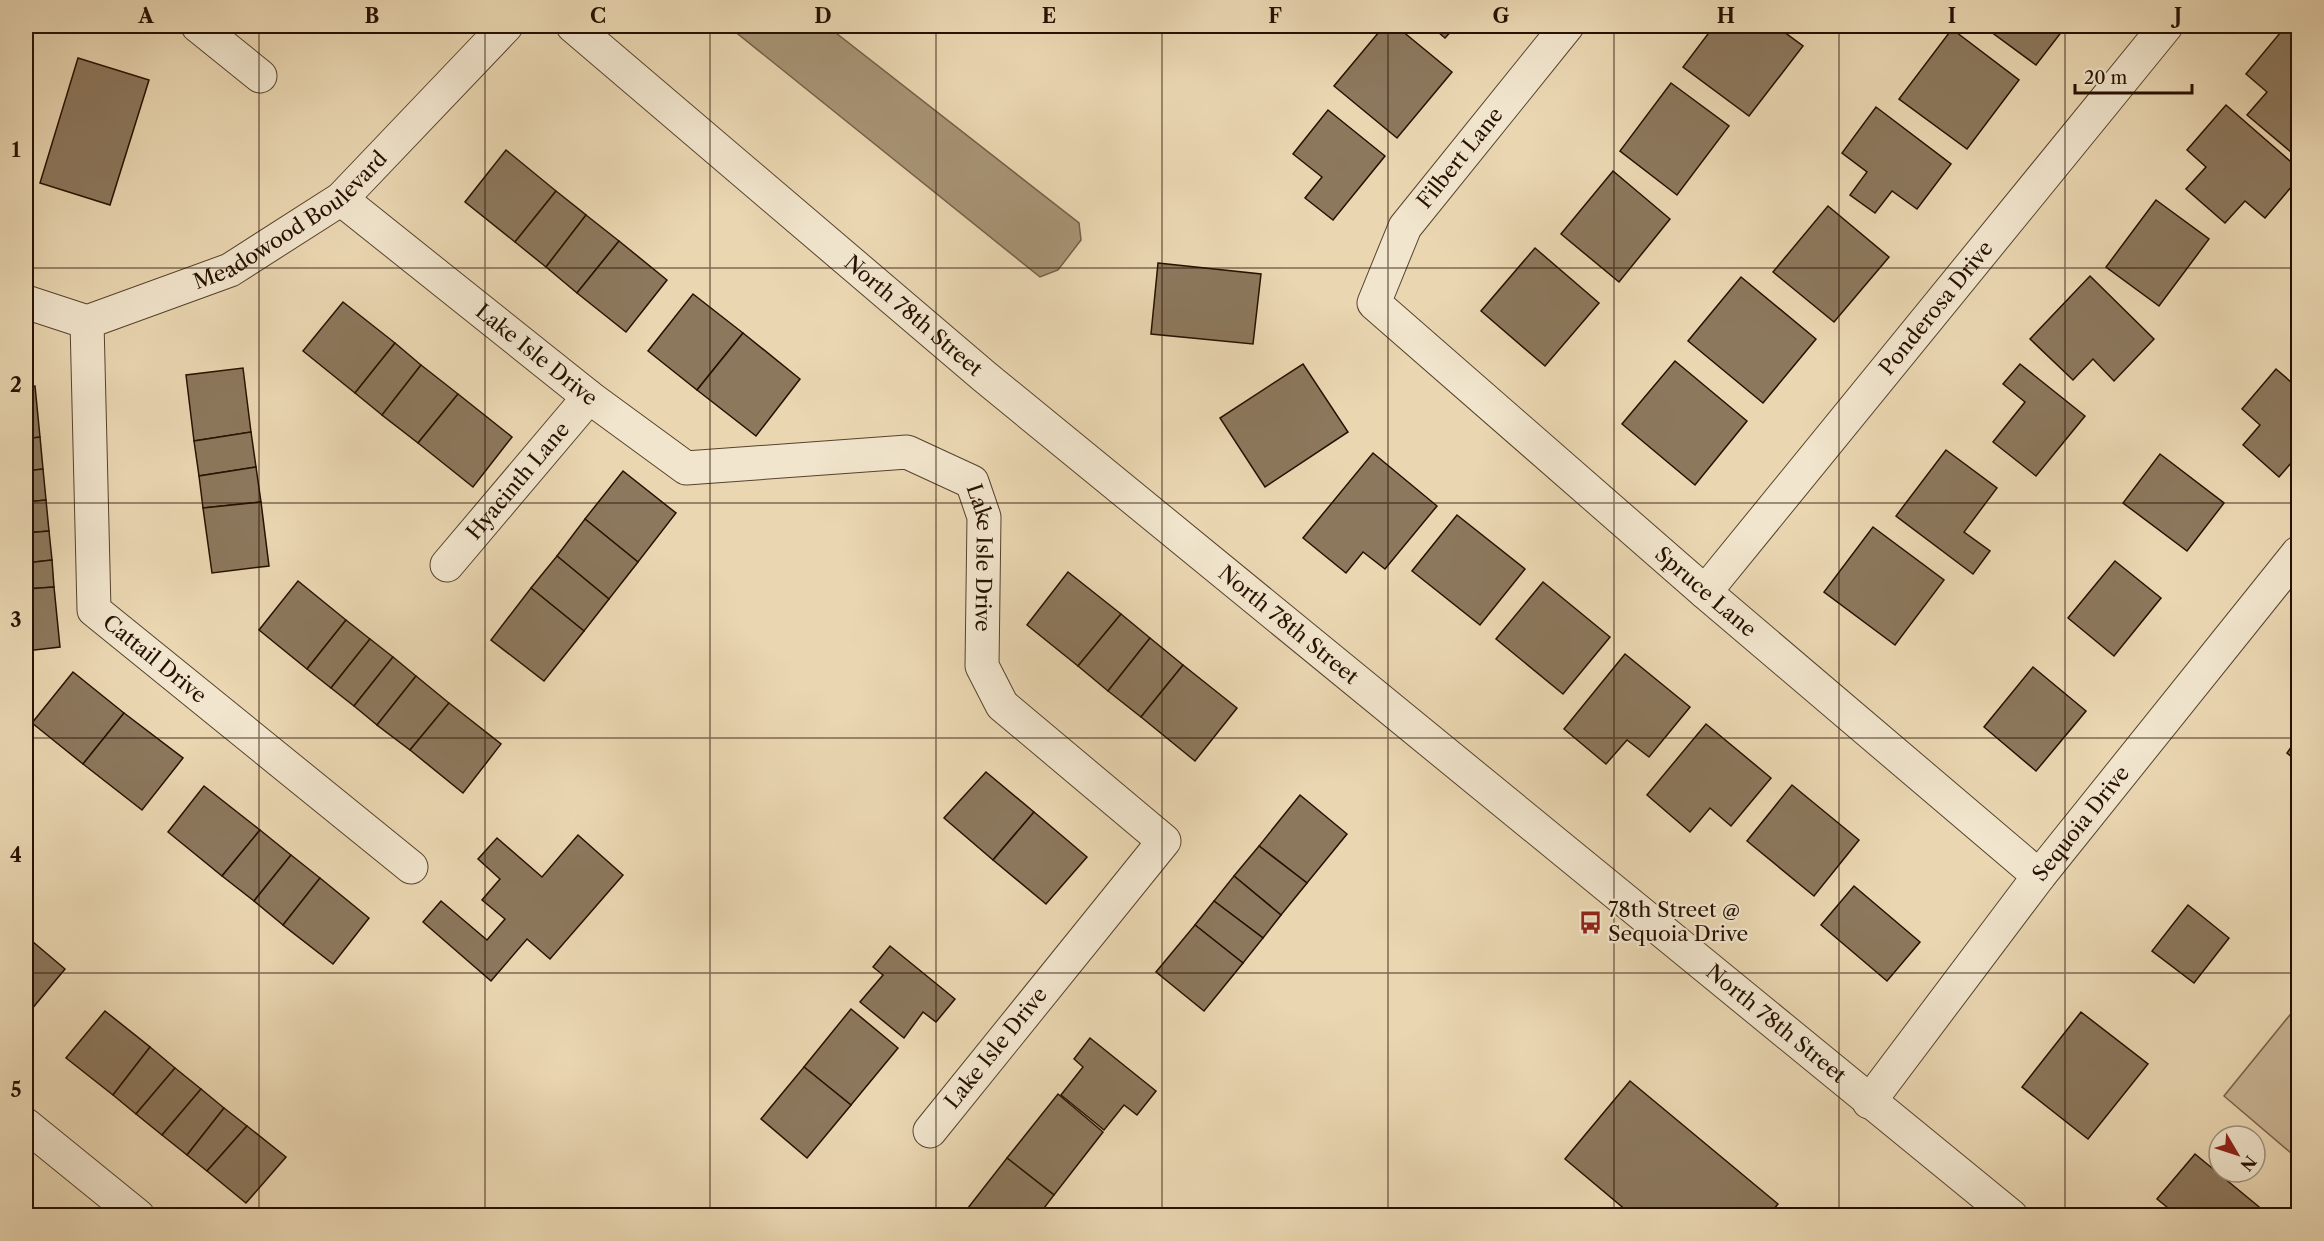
<svg xmlns="http://www.w3.org/2000/svg" width="2324" height="1241" viewBox="0 0 2324 1241" font-family="'Libre Caslon Text',serif">
<rect width="100%" height="100%" fill="#ead7b2"/>
<filter id="stains"><feTurbulence type="fractalNoise" baseFrequency=".00333" numOctaves="4"/><feColorMatrix values="0 0 0 0 .2 0 0 0 0 .09 0 0 0 0 .02 0 0 0 .5 -.17"/></filter>
<radialGradient id="worn" r=".72"><stop offset=".6" stop-color="#630" stop-opacity="0"/><stop offset="1" stop-color="#630" stop-opacity=".3"/></radialGradient>
<polygon fill="#c9b594" stroke="#78634a" stroke-width="1.5" points="2298,1005 2298,1159 2224,1096"/>
<polygon fill="#a79475" stroke="#736046" stroke-width="1.5" points="728,26 827,26 1079,223 1081,240 1058,270 1040,277"/>
<g fill="#8c785d" stroke="#261100" stroke-width="1.5">
<polygon points="1384,26 1396,26 1452,72 1397,138 1334,86"/>
<polygon points="1431,26 1456,26 1445,38"/>
<polygon points="1714,26 1776,26 1803,46 1749,116 1683,67"/>
<polygon points="1983,26 2066,26 2036,65"/>
<polygon points="2285,27 2298,39 2298,158 2247,115 2267,92 2246,74"/>
<polygon points="1952,29 2019,80 1967,149 1899,99"/>
<polygon points="78,58 149,80 110,205 40,183"/>
<polygon points="1671,83 1729,126 1677,195 1620,151"/>
<polygon points="2226,105 2298,168 2298,179 2265,218 2245,201 2225,223 2186,189 2206,167 2187,150"/>
<polygon points="1876,107 1951,164 1917,209 1892,191 1875,213 1850,195 1867,172 1842,153"/>
<polygon points="1328,110 1385,156 1333,220 1305,198 1322,177 1293,154"/>
<polygon points="506,150 556,191 515,242 465,202"/>
<polygon points="1613,171 1670,219 1619,282 1561,234"/>
<polygon points="556,191 586,215 546,267 515,242"/>
<polygon points="2156,200 2209,239 2159,306 2106,267"/>
<polygon points="1828,206 1889,257 1834,322 1773,272"/>
<polygon points="586,215 619,241 577,293 546,267"/>
<polygon points="619,241 667,280 626,332 577,293"/>
<polygon points="1535,248 1599,303 1545,366 1481,311"/>
<polygon points="1158,263 1261,274 1253,344 1151,334"/>
<polygon points="2090,276 2154,339 2114,381 2093,359 2073,380 2030,339"/>
<polygon points="1741,277 1816,339 1763,403 1688,341"/>
<polygon points="693,294 743,333 697,390 648,351"/>
<polygon points="343,302 395,343 355,393 303,351"/>
<polygon points="743,333 800,379 756,436 697,390"/>
<polygon points="395,343 421,365 382,415 355,393"/>
<polygon points="1675,361 1747,421 1695,485 1622,424"/>
<polygon points="1303,364 1348,432 1265,487 1220,418"/>
<polygon points="2020,364 2085,416 2036,476 1993,442 2025,402 2003,384"/>
<polygon points="421,365 458,394 418,443 382,415"/>
<polygon points="243,368 251,432 194,441 186,375"/>
<polygon points="2276,369 2298,388 2298,418 2296,421 2298,423 2298,455 2279,477 2243,445 2260,425 2242,409"/>
<polygon points="35,386 40,437 26,439 26,387"/>
<polygon points="458,394 512,437 473,487 418,443"/>
<polygon points="251,432 256,467 199,476 194,441"/>
<polygon points="40,437 43,469 26,471 26,439"/>
<polygon points="1946,450 1997,488 1964,532 1990,551 1973,574 1896,516"/>
<polygon points="1373,453 1437,506 1385,569 1363,552 1346,573 1303,538"/>
<polygon points="2160,454 2224,503 2187,551 2123,503"/>
<polygon points="256,467 261,502 203,508 199,476"/>
<polygon points="43,469 46,500 26,502 26,471"/>
<polygon points="623,471 676,513 638,562 585,519"/>
<polygon points="46,500 49,531 26,533 26,502"/>
<polygon points="261,502 269,566 212,573 203,508"/>
<polygon points="1457,515 1525,569 1480,625 1412,571"/>
<polygon points="585,519 638,562 609,599 557,556"/>
<polygon points="1873,527 1944,580 1895,645 1824,592"/>
<polygon points="49,531 52,560 26,563 26,533"/>
<polygon points="557,556 609,599 584,631 531,588"/>
<polygon points="52,560 54,587 26,589 26,563"/>
<polygon points="2115,561 2161,598 2114,656 2068,618"/>
<polygon points="1068,572 1121,614 1078,666 1027,625"/>
<polygon points="298,581 346,620 307,669 259,630"/>
<polygon points="1543,582 1610,637 1563,694 1496,639"/>
<polygon points="54,587 60,647 26,651 26,589"/>
<polygon points="531,588 584,631 544,681 491,640"/>
<polygon points="1121,614 1150,638 1108,691 1078,666"/>
<polygon points="346,620 370,639 331,688 307,669"/>
<polygon points="1150,638 1183,665 1141,717 1108,691"/>
<polygon points="370,639 393,657 354,706 331,688"/>
<polygon points="1625,654 1690,707 1649,757 1627,740 1606,764 1564,729"/>
<polygon points="393,657 416,676 377,725 354,706"/>
<polygon points="1183,665 1237,708 1195,761 1141,717"/>
<polygon points="2033,667 2086,711 2036,771 1984,727"/>
<polygon points="73,672 124,713 83,764 32,723"/>
<polygon points="416,676 449,703 410,750 377,725"/>
<polygon points="449,703 501,744 463,793 410,750"/>
<polygon points="124,713 183,758 142,810 83,764"/>
<polygon points="1706,724 1771,778 1731,826 1710,808 1690,832 1647,795"/>
<polygon points="2298,737 2298,762 2287,753"/>
<polygon points="986,772 1034,812 993,860 944,818"/>
<polygon points="1792,785 1859,840 1814,896 1747,841"/>
<polygon points="204,786 260,830 222,876 168,832"/>
<polygon points="1300,795 1347,834 1307,883 1259,846"/>
<polygon points="1034,812 1087,857 1046,904 993,860"/>
<polygon points="260,830 291,855 254,901 222,876"/>
<polygon points="578,835 623,875 550,959 527,939 491,981 423,922 441,901 487,940 505,919 482,900 500,879 478,859 497,838 542,877"/>
<polygon points="1259,846 1307,883 1281,915 1234,876"/>
<polygon points="291,855 320,878 283,925 254,901"/>
<polygon points="1234,876 1281,915 1263,938 1214,901"/>
<polygon points="320,878 369,918 333,964 283,925"/>
<polygon points="1854,886 1920,942 1887,981 1821,925"/>
<polygon points="1214,901 1263,938 1243,963 1195,925"/>
<polygon points="2188,905 2229,938 2194,983 2152,951"/>
<polygon points="1195,925 1243,963 1204,1011 1156,972"/>
<polygon points="26,936 65,969 26,1016"/>
<polygon points="890,946 955,999 936,1022 923,1012 904,1038 860,1002 883,975 873,967"/>
<polygon points="851,1009 898,1048 851,1105 804,1067"/>
<polygon points="105,1011 150,1047 113,1095 66,1058"/>
<polygon points="2081,1012 2148,1064 2088,1139 2022,1087"/>
<polygon points="1090,1038 1156,1091 1137,1115 1124,1105 1104,1130 1061,1095 1083,1067 1074,1059"/>
<polygon points="150,1047 175,1068 136,1114 113,1095"/>
<polygon points="804,1067 851,1105 807,1158 761,1119"/>
<polygon points="175,1068 201,1089 162,1135 136,1114"/>
<polygon points="1630,1081 1778,1204 1768,1216 1633,1216 1565,1159"/>
<polygon points="201,1089 224,1108 187,1155 162,1135"/>
<polygon points="1058,1094 1103,1132 1054,1195 1007,1158"/>
<polygon points="224,1108 247,1126 207,1171 187,1155"/>
<polygon points="247,1126 286,1157 246,1203 207,1171"/>
<polygon points="2195,1154 2270,1216 2178,1216 2157,1199"/>
<polygon points="1007,1158 1054,1195 1038,1216 977,1216 968,1208"/>
</g>
<g fill="none" stroke-linecap="round" stroke-linejoin="round">
<defs>
<g id="minor">
<polyline points="198,26 260,76"/>
<path id="s1" d="M1567 26 1405 227 1374 303 1705 592 2039 876"/>
<path id="s2" d="M341 199 589 397 686 468 907 452 972 482 984 517 982 666 1002 705 1164 841 930 1131"/>
<path id="s3" d="M26 302 87 322 230 270 341 199 506 26"/>
<path id="s4" d="M87 322 94 610 411 867"/>
<path id="s5" d="M447 565 589 397"/>
<path id="s6" d="M1705 592 2166 26"/>
<path id="s7" d="M1869 1102 2039 876 2298 553"/>
<polyline points="26,1125 138,1216"/>
</g>
<g id="tertiary">
<path id="s8" d="M573 26 985 377 2011 1216"/>
</g>
</defs>
<use href="#minor" stroke="#57422c" stroke-width="35"/>
<use href="#tertiary" stroke="#57422c" stroke-width="35"/>
<use href="#minor" stroke="#f1e5cd" stroke-width="33"/>
<use href="#tertiary" stroke="#f1e5cd" stroke-width="33"/>
</g>
<path fill="none" stroke="#261100" stroke-width="1.5" stroke-opacity="0.55" d="M259 26V1216M485 26V1216M710 26V1216M936 26V1216M1162 26V1216M1388 26V1216M1614 26V1216M1839 26V1216M2065 26V1216M26 268H2298M26 503H2298M26 738H2298M26 973H2298"/>
<defs>
<symbol id="bus-bare" viewBox="-9 -9 18 18"><path d="M-5-6H5V4H4V6H2V4H-2V6H-4V4H-5ZM-3.5-4V0h7V-4ZM-3.5 1.2v1.5H-2V1.2ZM2 1.2v1.5H3.5V1.2Z" fill="#8f2418" stroke="#f1e5cd" stroke-width="2.5" paint-order="stroke"/></symbol>
</defs>
<g fill-rule="evenodd">
<use href="#bus-bare" x="1574" y="906" width="33" height="33"/>
</g>
<g text-anchor="middle" stroke-width="4.5" stroke-linejoin="round" paint-order="stroke">
<g font-size="21" fill="#261100" stroke="#f1e5cd">
<text transform="translate(1460 158) rotate(-51)" y="7">Filbert Lane</text>
<text dy="7" stroke="none"><textPath href="#s3" startOffset="294">Meadowood Boulevard</textPath></text>
<text dy="7" stroke="none"><textPath href="#s6" startOffset="366">Ponderosa Drive</textPath></text>
<text dy="7" stroke="none"><textPath href="#s8" startOffset="447">North 78th Street</textPath></text>
<text dy="7" stroke="none"><textPath href="#s2" startOffset="250">Lake Isle Drive</textPath></text>
<text dy="7" stroke="none"><textPath href="#s5" startOffset="110">Hyacinth Lane</textPath></text>
<text dy="7" stroke="none"><textPath href="#s2" startOffset="808">Lake Isle Drive</textPath></text>
<text dy="7" stroke="none"><textPath href="#s1" startOffset="780">Spruce Lane</textPath></text>
<text dy="7" stroke="none"><textPath href="#s8" startOffset="933">North 78th Street</textPath></text>
<text dy="7" stroke="none"><textPath href="#s4" startOffset="366">Cattail Drive</textPath></text>
<text dy="7" stroke="none"><textPath href="#s7" startOffset="350">Sequoia Drive</textPath></text>
<text dy="7" stroke="none"><textPath href="#s8" startOffset="1563">North 78th Street</textPath></text>
<text transform="translate(996 1048) rotate(-51)" y="7">Lake Isle Drive</text>
</g>
<g font-size="21" fill="#261100" stroke="#f1e5cd" text-anchor="start">
<text x="1608" y="917">78th Street @<tspan x="1608" dy="24">Sequoia Drive</tspan></text>
</g>
</g>
<rect width="2324" height="1241" fill="none" stroke="#ead7b2" stroke-width="66"/>
<g transform="translate(2237 1154) rotate(129)"><circle r="28" fill="#f1e5cd" stroke="#a0907b" stroke-width="1.5"/>
<path d="M0-4.5L10 22L0 15L-10 22Z" fill="#8f2418"/>
<text y="-9" font-size="16" font-weight="bold" text-anchor="middle" fill="#261100">N</text>
</g>
<path d="M2075 84v9h117v-9" fill="none" stroke="#261100" stroke-width="3"/>
<text x="2084" y="84" font-size="18" fill="#261100" stroke="#f1e5cd" stroke-width="4.5" paint-order="stroke">20 m</text>
<rect x="33" y="33" width="2258" height="1175" fill="none" stroke="#261100" stroke-width="2"/>
<g font-size="20" text-anchor="middle" font-weight="bold" fill="#261100">
<text x="146" y="23">A</text>
<text x="372" y="23">B</text>
<text x="598" y="23">C</text>
<text x="823" y="23">D</text>
<text x="1049" y="23">E</text>
<text x="1275" y="23">F</text>
<text x="1501" y="23">G</text>
<text x="1726" y="23">H</text>
<text x="1952" y="23">I</text>
<text x="2178" y="23">J</text>
<text x="16" y="157">1</text>
<text x="16" y="392">2</text>
<text x="16" y="627">3</text>
<text x="16" y="862">4</text>
<text x="16" y="1097">5</text>
</g>
<rect width="100%" height="100%" filter="url(#stains)"/>
<rect width="100%" height="100%" fill="url(#worn)"/>
</svg>
